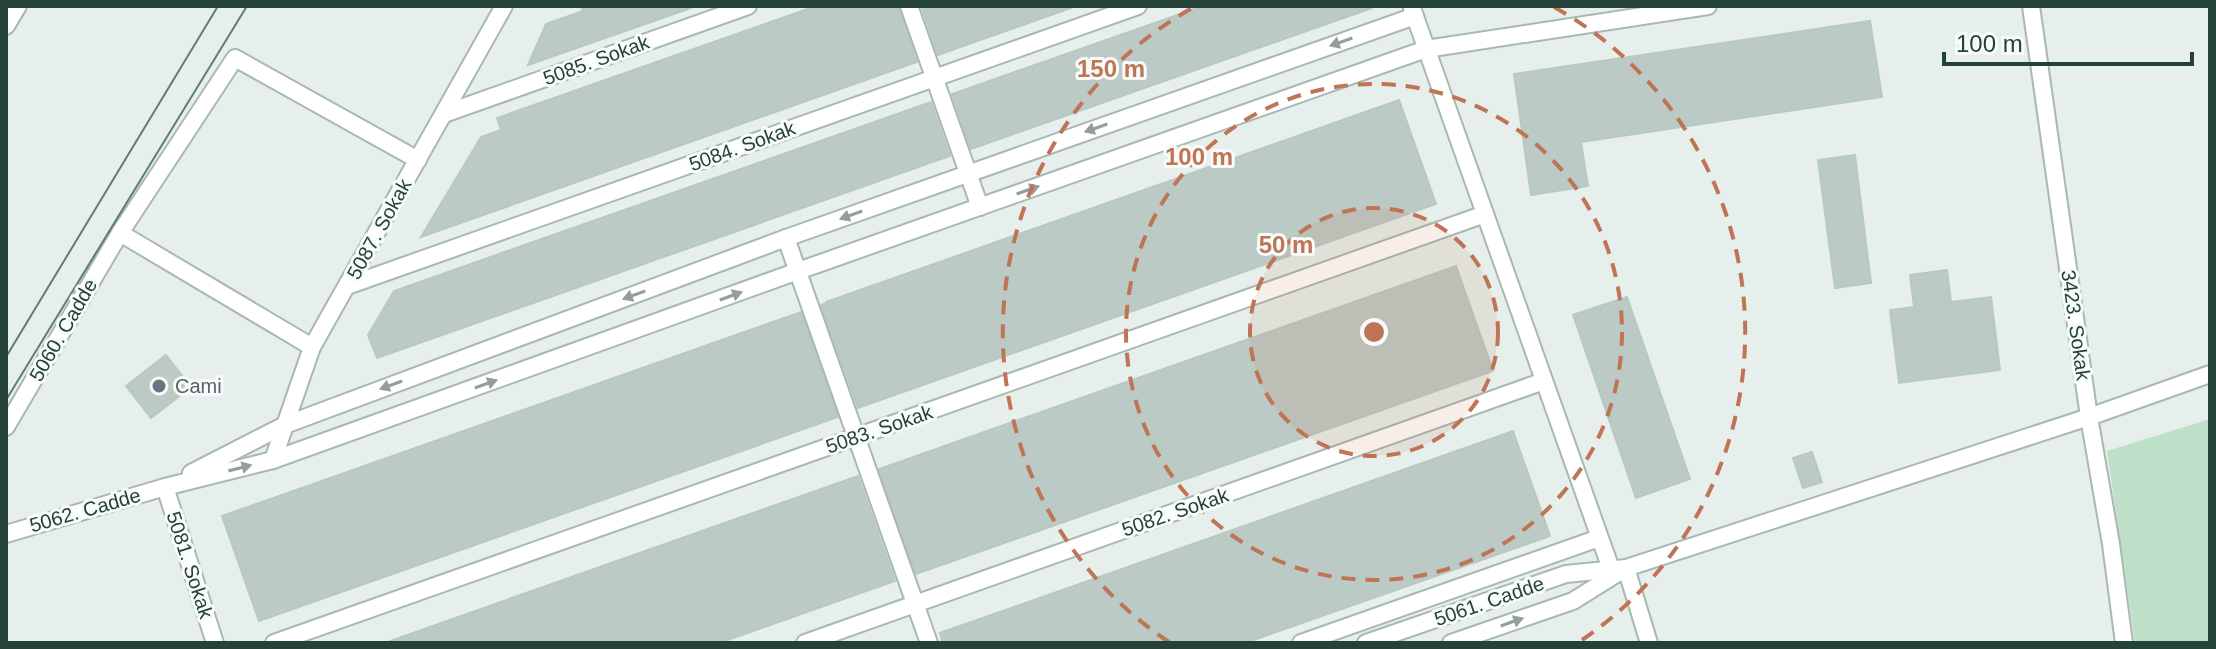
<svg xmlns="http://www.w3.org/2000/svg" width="2216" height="649" viewBox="0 0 2216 649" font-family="Helvetica,sans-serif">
<rect width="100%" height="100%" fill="#e6efeb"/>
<polygon fill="#bfe0c8" points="2210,419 2210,643 2135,643 2107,451"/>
<g fill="#bbcac4" stroke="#b8c9c2" stroke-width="2">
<polygon points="581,6 691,6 691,8 528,65 546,24 583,11"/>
<polygon points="816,6 898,6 917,62 421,237 481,137 501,130 497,118"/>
<polygon points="921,6 1071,6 1071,8 938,55"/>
<polygon points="1203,6 1372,6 1372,8 971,149 952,94"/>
<polygon points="1870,21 1882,97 1581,142 1588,186 1531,195 1514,74"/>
<polygon points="1399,100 1436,204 858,408 821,305 826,303 826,302"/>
<polygon points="931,102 950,156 377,358 368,335 394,291"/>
<polygon points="1855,155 1871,283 1835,288 1818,160"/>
<polygon points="1456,266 1493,371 916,574 879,469"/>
<polygon points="1947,270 1951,302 1991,297 2000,370 1899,383 1890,310 1914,307 1910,275"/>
<polygon points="1627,297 1690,479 1636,498 1573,315"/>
<polygon points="801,312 838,417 259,621 222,516"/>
<polygon points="166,355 191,387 151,418 126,386"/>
<polygon points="1513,431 1550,536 1245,643 943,643 940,633"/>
<polygon points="1812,452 1822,482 1803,488 1793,458"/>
<polygon points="858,476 895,581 719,643 391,643 390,641"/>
</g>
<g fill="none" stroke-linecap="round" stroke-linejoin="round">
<defs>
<g id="minor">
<polyline points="909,6 980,207"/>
<polyline points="2031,6 2089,417 2111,544 2124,643"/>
<polyline points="1412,8 1611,569"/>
<polyline points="6,26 18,6"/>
<polyline points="444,114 748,6"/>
<polyline points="120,233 312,347"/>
<polyline points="786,238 929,643"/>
<polyline points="347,286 1138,6"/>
<polyline points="6,427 120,233 235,58 418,160"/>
<polyline points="273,460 312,347 504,6"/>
<polyline points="191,473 285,425 786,238 1415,16"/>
<polyline points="165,487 215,643"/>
<polyline points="6,534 165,487 273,460 798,271 1426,49 1708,6"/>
<polyline points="1626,568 1649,643"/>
<polyline points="274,643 1485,214"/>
<polyline points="805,643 1544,381"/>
<polyline points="1301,643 1599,538"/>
<polyline points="1366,643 1566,574 1626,568 2089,417 2210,374"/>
<polyline points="1451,643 1573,601 1621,571"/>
</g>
</defs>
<use href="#minor" stroke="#a8b8b2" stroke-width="20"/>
<use href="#minor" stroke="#fff" stroke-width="16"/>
<g stroke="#5f7d75" stroke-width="2">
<polyline points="6,357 218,6"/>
<polyline points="6,400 247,6"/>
</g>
</g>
<defs><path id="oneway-solid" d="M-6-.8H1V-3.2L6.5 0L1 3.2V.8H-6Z" transform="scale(2)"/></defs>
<g fill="#92a09c">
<use href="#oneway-solid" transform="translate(1341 42) rotate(161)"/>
<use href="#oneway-solid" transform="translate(1096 128) rotate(161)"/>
<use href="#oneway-solid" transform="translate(1028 190) rotate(-19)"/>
<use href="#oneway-solid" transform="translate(851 215) rotate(160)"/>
<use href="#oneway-solid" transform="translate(634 295) rotate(160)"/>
<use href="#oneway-solid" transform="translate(731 296) rotate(-20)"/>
<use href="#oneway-solid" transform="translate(486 384) rotate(-20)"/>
<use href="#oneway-solid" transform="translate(391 385) rotate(160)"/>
<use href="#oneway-solid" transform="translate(240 468) rotate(-14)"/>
<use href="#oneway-solid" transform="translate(1512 622) rotate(-19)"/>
</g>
<circle cx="1374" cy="332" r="124" fill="#c07456" fill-opacity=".12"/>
<g fill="none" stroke="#c07456" stroke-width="4" stroke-dasharray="14 10">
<circle cx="1374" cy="332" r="124"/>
<circle cx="1374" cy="332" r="248"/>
<path d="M1169 642A372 372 0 0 1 1194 7M1554 7A372 372 0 0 1 1579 642"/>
</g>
<circle fill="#6b7280" stroke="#f7fbf9" stroke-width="3" cx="159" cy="386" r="8"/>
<g text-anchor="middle" stroke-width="6" stroke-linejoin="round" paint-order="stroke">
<g font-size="20" fill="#24423a" stroke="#f7fbf9">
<text transform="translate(596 60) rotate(-20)" y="7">5085. Sokak</text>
<text transform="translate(742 146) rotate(-20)" y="7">5084. Sokak</text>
<text transform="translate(379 229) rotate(-61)" y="7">5087. Sokak</text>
<text transform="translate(2076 325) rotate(82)" y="7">3423. Sokak</text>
<text transform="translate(63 330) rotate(-60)" y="7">5060. Cadde</text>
<text transform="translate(879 429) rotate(-19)" y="7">5083. Sokak</text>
<text transform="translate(85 510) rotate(-16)" y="7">5062. Cadde</text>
<text transform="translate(1175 512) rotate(-19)" y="7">5082. Sokak</text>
<text transform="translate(190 565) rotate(72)" y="7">5081. Sokak</text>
<text transform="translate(1489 601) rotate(-19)" y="7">5061. Cadde</text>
</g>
<g font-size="20" fill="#5b616d" stroke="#f7fbf9" text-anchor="start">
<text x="175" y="393">Cami</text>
</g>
</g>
<circle cx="1374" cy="332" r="12" fill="#c07456" stroke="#f7fbf9" stroke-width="4"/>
<g font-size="24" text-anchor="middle" font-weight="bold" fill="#c07456" stroke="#f7fbf9" stroke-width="6" stroke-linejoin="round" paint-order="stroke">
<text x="1111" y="77">150 m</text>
<text x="1199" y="165">100 m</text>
<text x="1286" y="253">50 m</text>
</g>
<rect width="2216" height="649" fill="none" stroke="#24423a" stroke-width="16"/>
<path d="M1944 52v12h248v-12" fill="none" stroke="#24423a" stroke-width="4"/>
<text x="1956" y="52" font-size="24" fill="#24423a" stroke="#f7fbf9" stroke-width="6" paint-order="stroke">100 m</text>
</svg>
